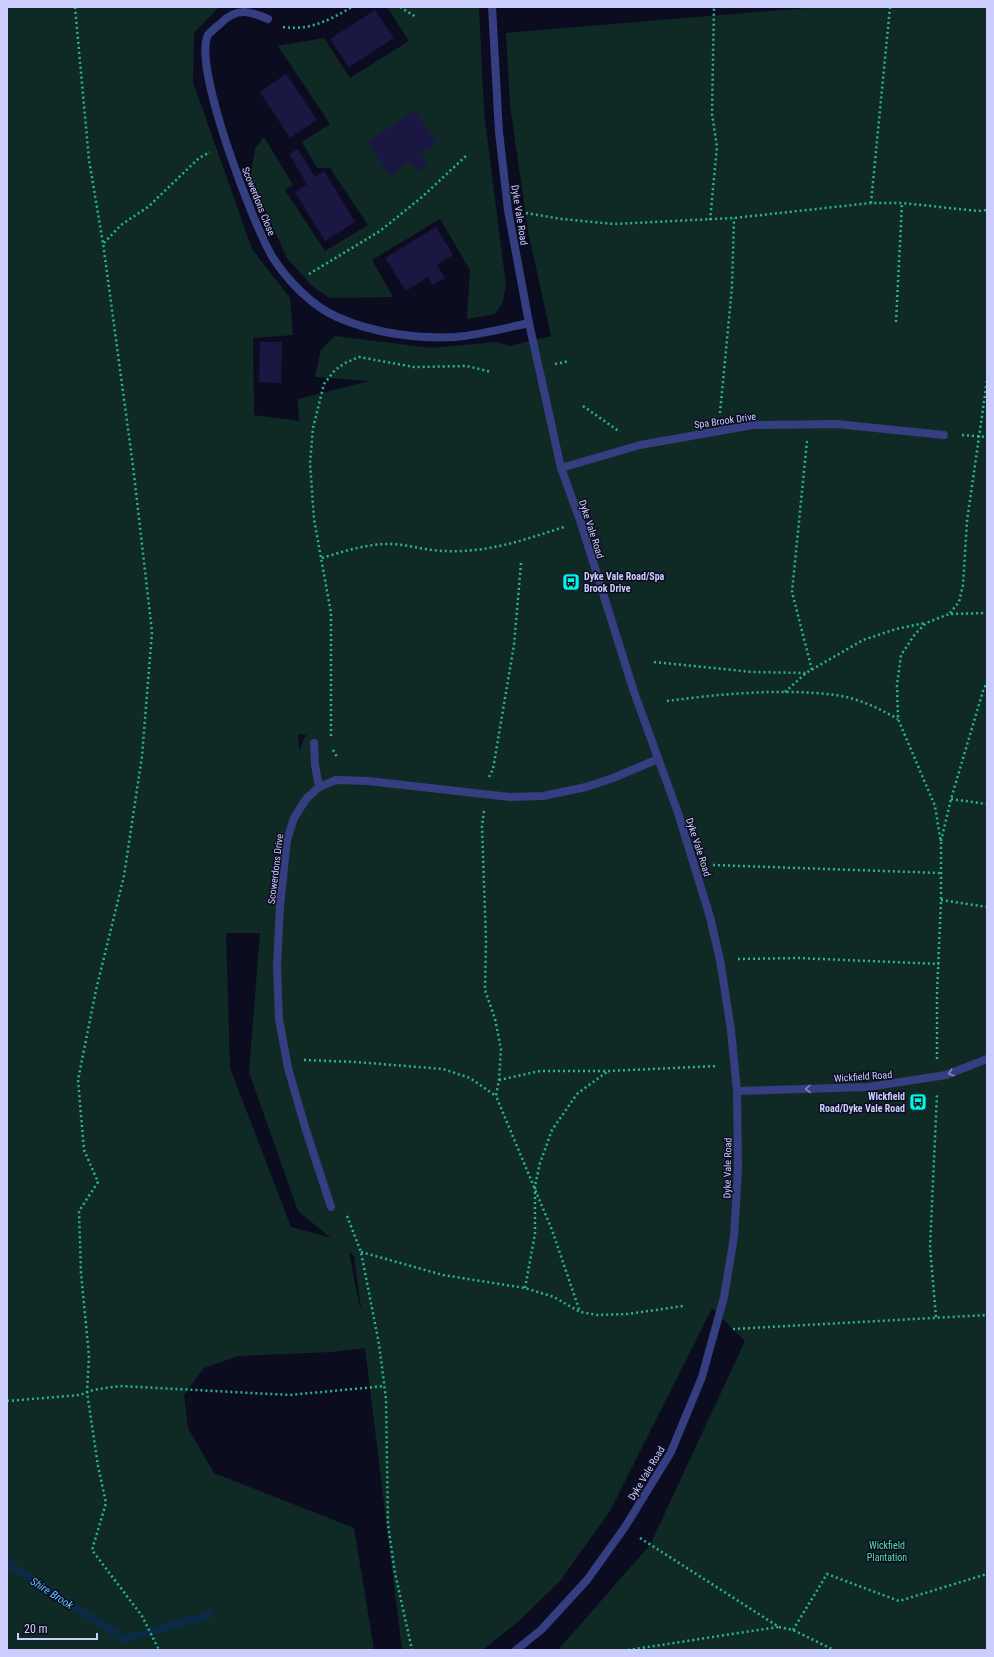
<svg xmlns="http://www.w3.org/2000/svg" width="994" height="1657" viewBox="0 0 994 1657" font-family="'Roboto Condensed',sans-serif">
<rect width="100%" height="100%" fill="#0c0c20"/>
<g fill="#0f2a25" fill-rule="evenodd">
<path d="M7 7H219L194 33 193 82 252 249 290 298 293 335 253 338 254 415 299 421 298 399 370 381 315 377 321 350 335 336 431 348 496 342 510 346 551 336 528 231 510 105 506 33 819 7H987V1650H558L650 1545 745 1341 712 1308 610 1511 560 1581 520 1620 483 1650H402L365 1348 332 1352 238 1356 204 1368 184 1395 188 1428 214 1473 354 1528 374 1650H7ZM298 734 306 735 299 751ZM226 933H260L249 1072 298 1211 331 1238 291 1227 230 1068ZM349 1252 354 1256 361 1308H360Z"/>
<polygon points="387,7 479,7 484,112 506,286 502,304 495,314 467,319 470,270 440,219 372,260 393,297 330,298 312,286 287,258 250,177 255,149 264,137 293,185 285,190 325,251 368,225 330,168 317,168 302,142 330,124 278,46 324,38 350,78 409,41"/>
</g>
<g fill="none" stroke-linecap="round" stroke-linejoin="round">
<polyline stroke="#0b2a46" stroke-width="8" points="7,1563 124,1639 209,1615"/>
</g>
<g fill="#1a1842">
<polygon points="375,10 394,38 349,67 330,39"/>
<polygon points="286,74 317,120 290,138 260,92"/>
<polygon points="415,110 437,144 421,154 429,165 418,172 411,161 389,176 367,142"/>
<polygon points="298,149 315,177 324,171 355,222 325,241 295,192 307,184 289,154"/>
<polygon points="436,227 453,255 437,265 445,278 432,285 428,277 406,291 385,258"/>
<polygon points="260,342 282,342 281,383 259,382"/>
</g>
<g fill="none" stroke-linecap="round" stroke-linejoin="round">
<g stroke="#2ab497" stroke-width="2.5" stroke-dasharray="2 3" stroke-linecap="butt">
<polyline points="75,7 89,160 103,243 133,466 152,632 142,756 124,876 96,990 78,1080 84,1150 98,1182 79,1211 81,1273 89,1356 87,1392 98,1466 106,1503 92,1550 142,1616 159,1650"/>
<polyline points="400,7 416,17"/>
<path d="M283 27C309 31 330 20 352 7"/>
<polyline points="871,203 890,7"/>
<polyline points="526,213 562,219 614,224 734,218 871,203 902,203 978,211 987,210"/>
<polyline points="710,220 717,147 712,114 714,7"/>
<polyline points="104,243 121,225 148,207 199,158 210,152"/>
<polyline points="309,274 380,231 422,197 466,156"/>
<polyline points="896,322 902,203"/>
<polyline points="555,364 569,361"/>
<polyline points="583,406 620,432"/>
<polyline points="720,413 732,287 734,218"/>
<polyline points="962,435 987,437"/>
<polyline points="807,441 792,592 812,670"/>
<path d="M322 558C345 551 369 543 393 544 410 545 428 551 445 551 487 553 524 540 564 527"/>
<polyline points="950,613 959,602 963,585 967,521 987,381"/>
<polyline points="654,662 752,672 806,673"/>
<polyline points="785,692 806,673 863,640 896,629 925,623"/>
<path d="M667 701C720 694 782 688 835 695 858 698 878 708 898 719"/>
<polyline points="331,736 331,613 314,519 310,463 313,428 324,384 335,370 345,363 359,357 414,367 467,366 491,372"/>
<polyline points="333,750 337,757"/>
<polyline points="489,777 493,769 514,645 521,563"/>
<polyline points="951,799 987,804"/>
<polyline points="484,811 482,826 486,941 485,990 495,1019 501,1049 499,1080 496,1096 552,1230 580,1312"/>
<polyline points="941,841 951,799 983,691 987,682"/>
<polyline points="713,865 940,873"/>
<polyline points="941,900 987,907"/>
<polyline points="738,959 798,958 939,964"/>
<polyline points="937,1059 937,993 941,900 941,843 935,806 898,719 897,685 901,655 915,634 926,623 949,614 987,613"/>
<polyline points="304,1060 356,1062 443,1069 470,1078 496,1096"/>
<polyline points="499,1080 540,1071 608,1071 718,1066"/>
<polyline points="347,1216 361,1252 379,1344 386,1399 388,1525 395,1573 412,1650"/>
<polyline points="361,1252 443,1275 525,1288 554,1297 580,1312 598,1315 628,1314 683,1306"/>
<polyline points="525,1288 535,1234 535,1186 540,1163 552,1130 577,1094 608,1071"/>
<polyline points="936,1317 930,1247 937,1094"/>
<polyline points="733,1329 987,1315"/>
<polyline points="7,1401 80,1395 93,1390 120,1386 290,1395 385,1386"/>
<polyline points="640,1538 779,1627 793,1630 834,1650"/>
<polyline points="793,1630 827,1574 899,1601 987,1574"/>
<polyline points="628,1650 778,1627"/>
</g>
<polyline stroke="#353e81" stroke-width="8" points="314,743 315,765 319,787"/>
<g stroke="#353e81" stroke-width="8">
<polyline points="492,7 499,132 508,210 529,323 561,468 580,520 634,692 678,813 710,917 720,960 731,1030 737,1091 738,1168 734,1237 724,1297 702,1377 671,1452 625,1527 587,1580 541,1630 516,1650"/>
<path d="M268 19C250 11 237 7 221 23 218 26 211 31 208 35 192 66 254 227 273 258 288 281 312 306 337 317 373 333 416 339 455 337 479 335 506 328 529 323"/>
<polyline points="561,468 640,445 753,425 836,424 944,435"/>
<polyline points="737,1091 868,1087 946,1075 987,1059"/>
<polyline points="331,1207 305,1127 288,1068 279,1019 277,967 280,906 287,840 294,818 306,799 319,787 336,780 368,781 510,797 543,796 586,787 613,778 658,759"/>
</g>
</g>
<defs><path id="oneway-chevron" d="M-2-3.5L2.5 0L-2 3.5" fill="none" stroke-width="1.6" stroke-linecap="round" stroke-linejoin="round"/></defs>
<g stroke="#8086c0">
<use href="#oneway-chevron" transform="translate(951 1073) rotate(161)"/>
<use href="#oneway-chevron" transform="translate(808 1089) rotate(178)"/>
</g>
<defs>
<symbol id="bus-square" viewBox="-11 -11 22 22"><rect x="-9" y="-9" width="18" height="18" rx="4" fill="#00f6ea" stroke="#0c0c20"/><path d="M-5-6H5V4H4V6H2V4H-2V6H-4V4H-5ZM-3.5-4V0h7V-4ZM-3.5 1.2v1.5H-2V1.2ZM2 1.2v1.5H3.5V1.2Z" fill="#111"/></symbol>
</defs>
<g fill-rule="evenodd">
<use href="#bus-square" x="561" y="572" width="20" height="20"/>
<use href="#bus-square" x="908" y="1092" width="20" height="20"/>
</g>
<g text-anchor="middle" stroke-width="3" stroke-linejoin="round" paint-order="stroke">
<g font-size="10" fill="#cbcdff" stroke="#0c0c20">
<text transform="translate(259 201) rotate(68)" y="4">Scowerdons Close</text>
<text transform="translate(520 215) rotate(81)" y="4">Dyke Vale Road</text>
<text transform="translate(725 420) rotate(-8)" y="4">Spa Brook Drive</text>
<text transform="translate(592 529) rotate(72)" y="4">Dyke Vale Road</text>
<text transform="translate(699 847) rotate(72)" y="4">Dyke Vale Road</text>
<text transform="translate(275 869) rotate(-83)" y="4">Scowerdons Drive</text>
<text transform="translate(863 1076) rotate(-4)" y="4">Wickfield Road</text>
<text transform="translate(727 1168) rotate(-89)" y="4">Dyke Vale Road</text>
<text transform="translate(646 1473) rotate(-59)" y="4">Dyke Vale Road</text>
</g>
<g font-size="10" font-weight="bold" fill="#cbcdff" stroke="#0c0c20" text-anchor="start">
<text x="584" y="580">Dyke Vale Road/Spa<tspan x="584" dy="12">Brook Drive</tspan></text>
<text x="905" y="1100" text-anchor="end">Wickfield<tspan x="905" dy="12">Road/Dyke Vale Road</tspan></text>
</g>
<g font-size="10" fill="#54e2a9" stroke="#0c0c20">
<text x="887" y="1549">Wickfield<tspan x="887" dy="12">Plantation</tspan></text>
</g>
<g font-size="11" font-style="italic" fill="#59cbff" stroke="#0c0c20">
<text transform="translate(52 1593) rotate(33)" y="4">Shire Brook</text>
</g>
</g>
<rect width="994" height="1657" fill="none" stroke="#cbcdff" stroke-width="16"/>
<path d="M18 1633v6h79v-6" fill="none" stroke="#cbcdff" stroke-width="2"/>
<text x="24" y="1633" font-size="12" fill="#cbcdff" stroke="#0c0c20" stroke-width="3" paint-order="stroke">20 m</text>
</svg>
